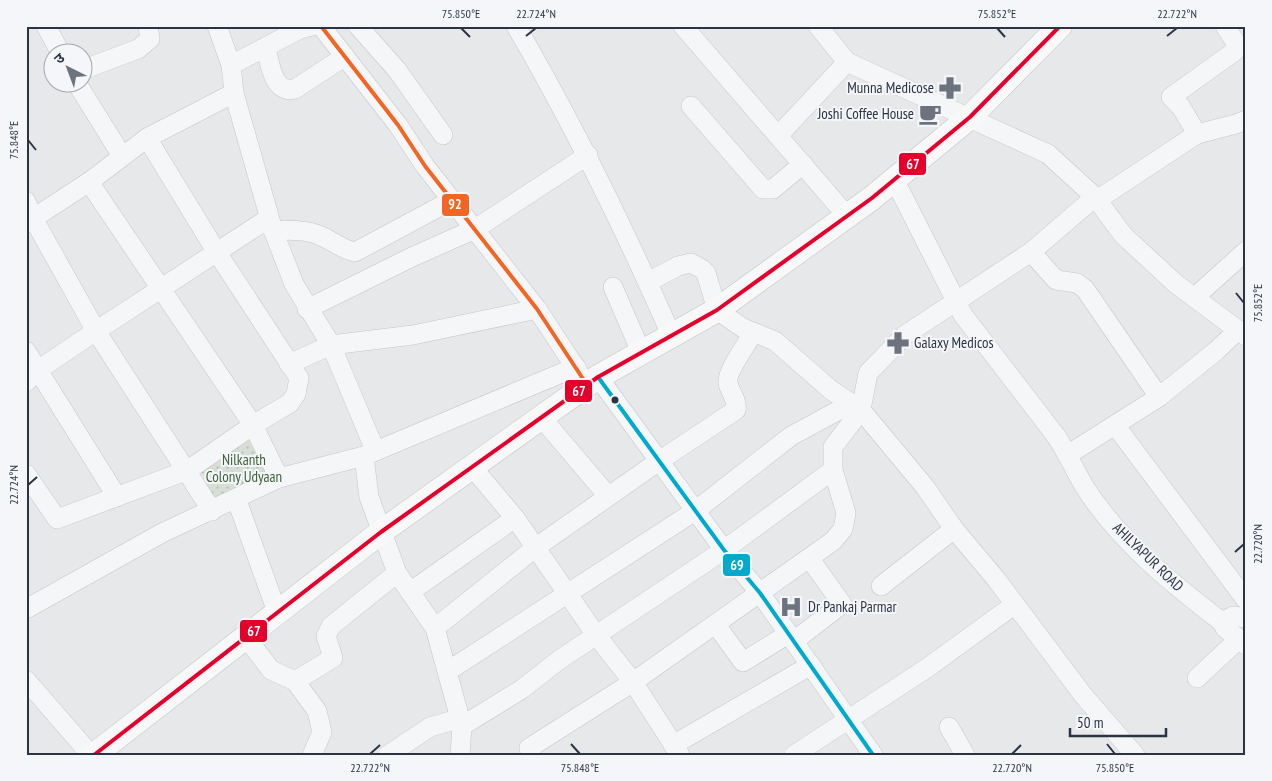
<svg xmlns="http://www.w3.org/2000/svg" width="1272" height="781" viewBox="0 0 1272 781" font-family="'PT Sans Narrow','Noto Sans Devanagari',sans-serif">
<defs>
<pattern id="park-dots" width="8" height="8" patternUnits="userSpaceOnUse" patternTransform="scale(1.25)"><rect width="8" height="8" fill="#d6ded6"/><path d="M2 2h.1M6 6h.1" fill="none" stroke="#b8bfb9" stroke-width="1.8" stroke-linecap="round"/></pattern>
</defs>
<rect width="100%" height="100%" fill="#e6e8ea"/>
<polygon fill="url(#park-dots)" points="253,437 274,479 217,504 201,471"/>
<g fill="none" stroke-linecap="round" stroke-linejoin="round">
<defs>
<g id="minor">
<polyline points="46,26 60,52"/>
<polyline points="217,26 231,65 234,93 273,230 294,284 331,345 375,450"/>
<polyline points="321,26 398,125 425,166 537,309 581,376"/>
<polyline points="358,26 397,70 443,135"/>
<path d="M516 26C575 127 625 230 672 337"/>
<polyline points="683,26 847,216"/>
<polyline points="818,26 847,62 1048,154 1095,197 1123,235 1176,284 1246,336"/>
<path d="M266 48C270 64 273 94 295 89L344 57"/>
<polyline points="231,65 300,29 312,26"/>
<polyline points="82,70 138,49 150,39 148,26"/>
<polyline points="76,82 122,156"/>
<polyline points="691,106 763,189 773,189 803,164"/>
<polyline points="1197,134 1181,107 1171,97 1235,51 1236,43 1225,26"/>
<polyline points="778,136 847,62"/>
<path d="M894 179 963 315 1056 436C1067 452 1074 469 1084 486 1119 541 1171 583 1222 622L1225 628 1246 645"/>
<polyline points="89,182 253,425 279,478"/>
<polyline points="1097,200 1197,134 1236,124 1246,120"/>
<polyline points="26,201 33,218 96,331 212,511"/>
<polyline points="26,223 89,182 147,138 234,93"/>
<path d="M273 230C287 231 303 229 316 234 331 239 340 249 355 252L452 200"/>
<polyline points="1031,252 1056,280 1077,283 1085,289 1159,397"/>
<polyline points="648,282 678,266 691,263 702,269 706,273 717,310 743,328 775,341 831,390 861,410 925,487 954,529 996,579 1083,695 1135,755"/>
<polyline points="613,287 641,352"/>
<polyline points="1195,297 1246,251"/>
<polyline points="307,309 412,257 475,229 588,155"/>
<polyline points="26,351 117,497"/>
<polyline points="289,364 331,345 413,335 537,309"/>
<polyline points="598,377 724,550 760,593 873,755"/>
<polyline points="26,382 38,370 96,331 269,218"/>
<polyline points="541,417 608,496"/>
<polyline points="1115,425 1246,600"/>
<polyline points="1069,454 1159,397 1216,351 1238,330"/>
<polyline points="364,456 369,497 397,573 435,628 462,726 460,755"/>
<polyline points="473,468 515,518 596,635 633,682 680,755"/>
<polyline points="26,474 57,519 188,470 253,425 290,403 296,394 299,378 216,251 147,138"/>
<polyline points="236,498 277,612"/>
<polyline points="881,586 954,529"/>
<polyline points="410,592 515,518"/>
<polyline points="26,609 162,533 279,478 364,456 576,367"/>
<polyline points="1222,622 1233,616 1246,618"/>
<polyline points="716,625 743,662 788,634"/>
<path d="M435 628 535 548 659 461 736 410C738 400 730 393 728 383 726 372 747 344 753 333"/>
<polyline points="245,636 271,670 295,681 317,711 322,732 312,755"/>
<polyline points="794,641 842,604 810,559"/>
<polyline points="448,671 695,511 791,436 852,403"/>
<polyline points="1197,678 1239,639"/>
<polyline points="26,680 91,755"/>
<polyline points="295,681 333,658 326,636 331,626 397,573"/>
<polyline points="462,726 522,689 559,660 724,550 833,470"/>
<polyline points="949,727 965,755"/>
<polyline points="673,745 811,665"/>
<polyline points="388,755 430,727 458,719"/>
<polyline points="531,755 529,748 633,682 833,541 843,529 846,513 833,470 833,447 861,410 868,373 905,335 1031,252 1095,197"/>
<polyline points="794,755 927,668 1014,605"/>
</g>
<polyline id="major" points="94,755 381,532 598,377 717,310 872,198 970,117 1060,26"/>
</defs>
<use href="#minor" stroke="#c4c6c8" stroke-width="20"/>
<use href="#major" stroke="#c2c5c8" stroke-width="25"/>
<use href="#minor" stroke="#f5f6f7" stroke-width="19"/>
<use href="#major" stroke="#f8f8f8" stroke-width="24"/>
<defs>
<polyline id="bus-1" points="321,26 398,125 425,166 537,309 587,385"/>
<polyline id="bus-2" points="598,377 724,550 760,593 873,755"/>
<polyline id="bus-3" points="94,755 381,532 598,377 717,310 872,198 970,117 1060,26"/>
</defs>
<use href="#bus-1" stroke="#f4f6f9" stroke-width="8"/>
<use href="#bus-2" stroke="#f4f6f9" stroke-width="8"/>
<use href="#bus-3" stroke="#f4f6f9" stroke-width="8"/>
<use href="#bus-1" stroke="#f26522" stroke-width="4"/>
<use href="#bus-2" stroke="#00a9ce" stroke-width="4"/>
<use href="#bus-3" stroke="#e4002b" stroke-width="4"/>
</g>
<path fill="none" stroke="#2b3445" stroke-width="2" d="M461 28 470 37M997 28 1005 37M526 36 536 28M1167 36 1177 28M28 140 36 150M1236 293 1244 303M28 485 37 477M1235 552 1244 544M571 744 580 754M1107 744 1115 754M370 754 380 745M1012 754 1021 745"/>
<defs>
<symbol id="pharmacy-bare" viewBox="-9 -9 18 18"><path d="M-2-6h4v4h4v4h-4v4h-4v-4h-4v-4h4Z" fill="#6c737f" stroke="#f4f6f9" stroke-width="2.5" paint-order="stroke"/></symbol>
<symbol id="cafe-bare" viewBox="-9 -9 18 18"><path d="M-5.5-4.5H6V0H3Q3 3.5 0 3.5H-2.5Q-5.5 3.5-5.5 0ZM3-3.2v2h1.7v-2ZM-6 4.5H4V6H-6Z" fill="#6c737f" stroke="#f4f6f9" stroke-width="2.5" paint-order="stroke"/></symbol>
<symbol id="hospital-bare" viewBox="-9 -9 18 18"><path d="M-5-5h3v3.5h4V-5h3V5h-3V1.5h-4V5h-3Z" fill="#6c737f" stroke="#f4f6f9" stroke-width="2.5" paint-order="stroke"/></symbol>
</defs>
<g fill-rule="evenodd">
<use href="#pharmacy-bare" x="934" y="72" width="32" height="32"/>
<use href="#cafe-bare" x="914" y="98" width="32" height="32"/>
<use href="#pharmacy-bare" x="882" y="327" width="32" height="32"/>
<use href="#hospital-bare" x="775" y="591" width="32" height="32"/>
</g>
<circle fill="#2b3445" stroke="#f4f6f9" stroke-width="2" cx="615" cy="400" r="4.5"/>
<g text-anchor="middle" stroke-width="4" stroke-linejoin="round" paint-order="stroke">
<g font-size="15" fill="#2b3445" stroke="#f4f6f9" text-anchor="end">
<text x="934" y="93">Munna Medicose</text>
<text x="914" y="119">Joshi Coffee House</text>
<text x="914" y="348" text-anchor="start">Galaxy Medicos</text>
<text x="808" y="612" text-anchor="start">Dr Pankaj Parmar</text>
</g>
<g font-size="15" fill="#3f6138" stroke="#f4f6f9">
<text x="244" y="465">Nilkanth<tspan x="244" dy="17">Colony Udyaan</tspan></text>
</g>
<g font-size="15" fill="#2b3445" stroke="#f4f6f9">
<text transform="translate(1148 557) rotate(44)" y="5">AHILYAPUR ROAD</text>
</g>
</g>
<g stroke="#f4f6f9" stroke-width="2">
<rect x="898" y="152" width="29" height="24" rx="5" fill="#e4002b"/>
<rect x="441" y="193" width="29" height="24" rx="5" fill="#f26522"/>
<rect x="564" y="379" width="29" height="24" rx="5" fill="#e4002b"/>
<rect x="722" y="553" width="29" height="24" rx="5" fill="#00a9ce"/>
<rect x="239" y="619" width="29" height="24" rx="5" fill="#e4002b"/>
</g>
<g font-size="14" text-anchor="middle" font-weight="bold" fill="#fff">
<text x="913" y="169">67</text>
<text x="455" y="209">92</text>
<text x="579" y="396">67</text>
<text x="737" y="570">69</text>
<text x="254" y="636">67</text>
</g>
<rect width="1272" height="781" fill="none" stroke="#f4f6f9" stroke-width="55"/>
<g transform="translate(68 68) rotate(318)"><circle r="24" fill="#f4f6f9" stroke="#a4a8b1"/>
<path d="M0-4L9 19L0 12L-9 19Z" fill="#6c737f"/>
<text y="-8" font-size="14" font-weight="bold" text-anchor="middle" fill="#2b3445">उ</text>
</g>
<path d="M1070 728v8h96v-8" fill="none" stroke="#2b3445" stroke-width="2.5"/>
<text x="1077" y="728" font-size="15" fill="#2b3445" stroke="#f4f6f9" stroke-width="4" paint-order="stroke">50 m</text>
<rect x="28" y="28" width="1216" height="726" fill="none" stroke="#2b3445" stroke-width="2"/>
<g font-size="12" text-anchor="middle" fill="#2b3445">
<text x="461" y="18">75.850°E</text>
<text x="536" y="18">22.724°N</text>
<text x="997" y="18">75.852°E</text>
<text x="1177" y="18">22.722°N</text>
<text transform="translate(14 140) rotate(-90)" y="4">75.848°E</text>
<text transform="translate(1258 303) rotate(-90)" y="4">75.852°E</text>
<text transform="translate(14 485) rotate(-90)" y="4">22.724°N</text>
<text transform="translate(1258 544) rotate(-90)" y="4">22.720°N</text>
<text x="370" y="772">22.722°N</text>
<text x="580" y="772">75.848°E</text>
<text x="1012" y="772">22.720°N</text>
<text x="1115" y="772">75.850°E</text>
</g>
</svg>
